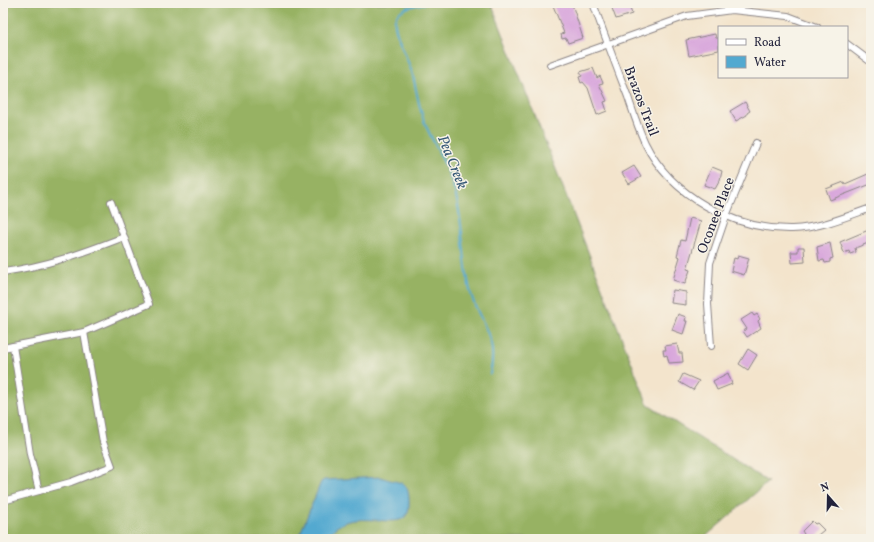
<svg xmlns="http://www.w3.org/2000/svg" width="874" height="542" viewBox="0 0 874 542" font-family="Vollkorn,serif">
<rect width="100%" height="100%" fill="#f7f3e8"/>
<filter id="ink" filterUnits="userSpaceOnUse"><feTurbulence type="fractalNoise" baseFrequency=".025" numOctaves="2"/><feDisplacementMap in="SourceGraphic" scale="8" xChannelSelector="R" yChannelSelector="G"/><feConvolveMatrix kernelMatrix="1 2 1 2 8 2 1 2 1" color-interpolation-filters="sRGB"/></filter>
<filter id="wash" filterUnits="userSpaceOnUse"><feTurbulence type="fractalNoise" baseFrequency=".012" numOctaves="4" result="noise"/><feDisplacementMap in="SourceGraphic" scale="16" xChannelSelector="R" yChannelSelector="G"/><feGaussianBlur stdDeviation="0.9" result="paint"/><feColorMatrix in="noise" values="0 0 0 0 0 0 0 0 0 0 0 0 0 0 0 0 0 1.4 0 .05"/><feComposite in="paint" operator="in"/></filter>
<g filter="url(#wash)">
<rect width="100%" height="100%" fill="#f3e4cc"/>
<polygon fill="#97b264" stroke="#5c6a50" points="3,3 491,3 648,405 768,482 703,539 3,539"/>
<path fill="#53a9d0" stroke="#3a6686" d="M381 477C399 485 410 477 409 505 409 542 350 497 326 539H298L321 482 324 480Z"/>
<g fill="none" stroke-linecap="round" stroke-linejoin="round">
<path stroke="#53a9d0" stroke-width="2" d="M426 3C415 6 399 7 395 19 392 29 410 63 413 76 417 92 419 110 426 126 436 148 449 168 455 192 464 225 462 260 471 294 480 325 499 337 490 374"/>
</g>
<g id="blocks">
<g fill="#d7a3db">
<polygon points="552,3 572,4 583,38 568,43 566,38 562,39 561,34 564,33"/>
<polygon points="610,3 628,3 632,14 616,19"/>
<polygon points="715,34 716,38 719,38 719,50 689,56 686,40"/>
<polygon points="593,68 597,78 600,76 603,83 599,84 607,101 604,102 607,111 597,115 588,88 583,82 581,83 579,77 582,76 580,72"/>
<polygon points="745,102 750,111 747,113 747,115 736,121 730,111"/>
<polygon points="634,166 641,177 629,184 622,173"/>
<polygon points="712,167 722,171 720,180 715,189 704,185"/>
<polygon points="868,174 871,184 830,200 826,189 844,182 845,184"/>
<polygon points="690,218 701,221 687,269 690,270 685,284 673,280 680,257 677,256 681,240 685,241"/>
<polygon points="871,229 871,242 855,248 856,252 850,254 849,251 844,253 840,242"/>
<polygon points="830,243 833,258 830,259 830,262 825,263 824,260 819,261 817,247"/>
<polygon points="798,247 804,247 805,262 792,263 791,252 798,252"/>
<polygon points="738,255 749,258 744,275 731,271 734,258 737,259"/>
<polygon points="673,290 686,292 686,305 671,303"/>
<polygon points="752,313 754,316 757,314 760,319 758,321 761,328 747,337 743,331 747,329 741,320"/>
<polygon points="678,314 686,317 685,321 687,321 683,334 672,330"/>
<polygon points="677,344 679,353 682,353 683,362 669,363 667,355 664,356 663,350 666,350 665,346"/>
<polygon points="748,349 757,355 748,370 739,364"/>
<polygon points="728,373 732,384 717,390 713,381"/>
<polygon points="683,374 699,381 693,390 679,382"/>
<polygon points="812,521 815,524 817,523 824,530 818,535 822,539 799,539 804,534 802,531"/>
</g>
</g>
</g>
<g filter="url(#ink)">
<use href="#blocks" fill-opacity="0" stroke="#8a8384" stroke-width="1"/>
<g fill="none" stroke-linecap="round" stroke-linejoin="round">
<defs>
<g id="street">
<path d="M593 3C604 34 616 66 628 97 633 112 638 128 645 143 671 196 734 230 792 229 819 228 846 217 871 208"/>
<polyline points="847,44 871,62"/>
<polyline points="550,65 687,16 732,10 788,16 817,27"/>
<path d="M3 272C47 266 83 253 124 237"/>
<polyline points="13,346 30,454 39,491"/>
<polyline points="711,346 708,304 710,263 726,216 756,143"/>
<polyline points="3,348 84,332 149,304 111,202"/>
<polyline points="3,501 71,482 112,466 103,442 84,332"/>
</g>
</defs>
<use href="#street" stroke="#8a8384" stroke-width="8"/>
<use href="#street" stroke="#fff" stroke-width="6"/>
</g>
</g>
<g text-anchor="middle" stroke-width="3" stroke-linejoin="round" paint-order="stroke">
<g font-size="14" fill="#22223b" stroke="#f7f3e8">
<text transform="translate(642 101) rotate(69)" y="5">Brazos Trail</text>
<text transform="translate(715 215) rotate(-69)" y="5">Oconee Place</text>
</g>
<g font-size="15" font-style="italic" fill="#365877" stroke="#f7f3e8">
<text transform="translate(453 162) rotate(68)" y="5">Pea Creek</text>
</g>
</g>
<rect width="874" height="542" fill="none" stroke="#f7f3e8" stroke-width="16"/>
<rect x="718" y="26" width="130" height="52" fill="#f7f3e8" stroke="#a29fa3"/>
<rect x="726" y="39" width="20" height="6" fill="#ffffff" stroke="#a29fa3"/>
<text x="754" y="46" font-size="12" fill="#22223b">Road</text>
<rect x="726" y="56" width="20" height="12" fill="#53a9d0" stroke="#a29fa3"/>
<text x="754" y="66" font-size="12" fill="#22223b">Water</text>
<g transform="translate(828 496) rotate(340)" stroke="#f7f3e8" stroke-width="3" paint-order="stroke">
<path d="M0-3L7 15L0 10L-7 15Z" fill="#22223b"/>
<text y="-6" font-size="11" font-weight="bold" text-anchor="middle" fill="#22223b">N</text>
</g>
</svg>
